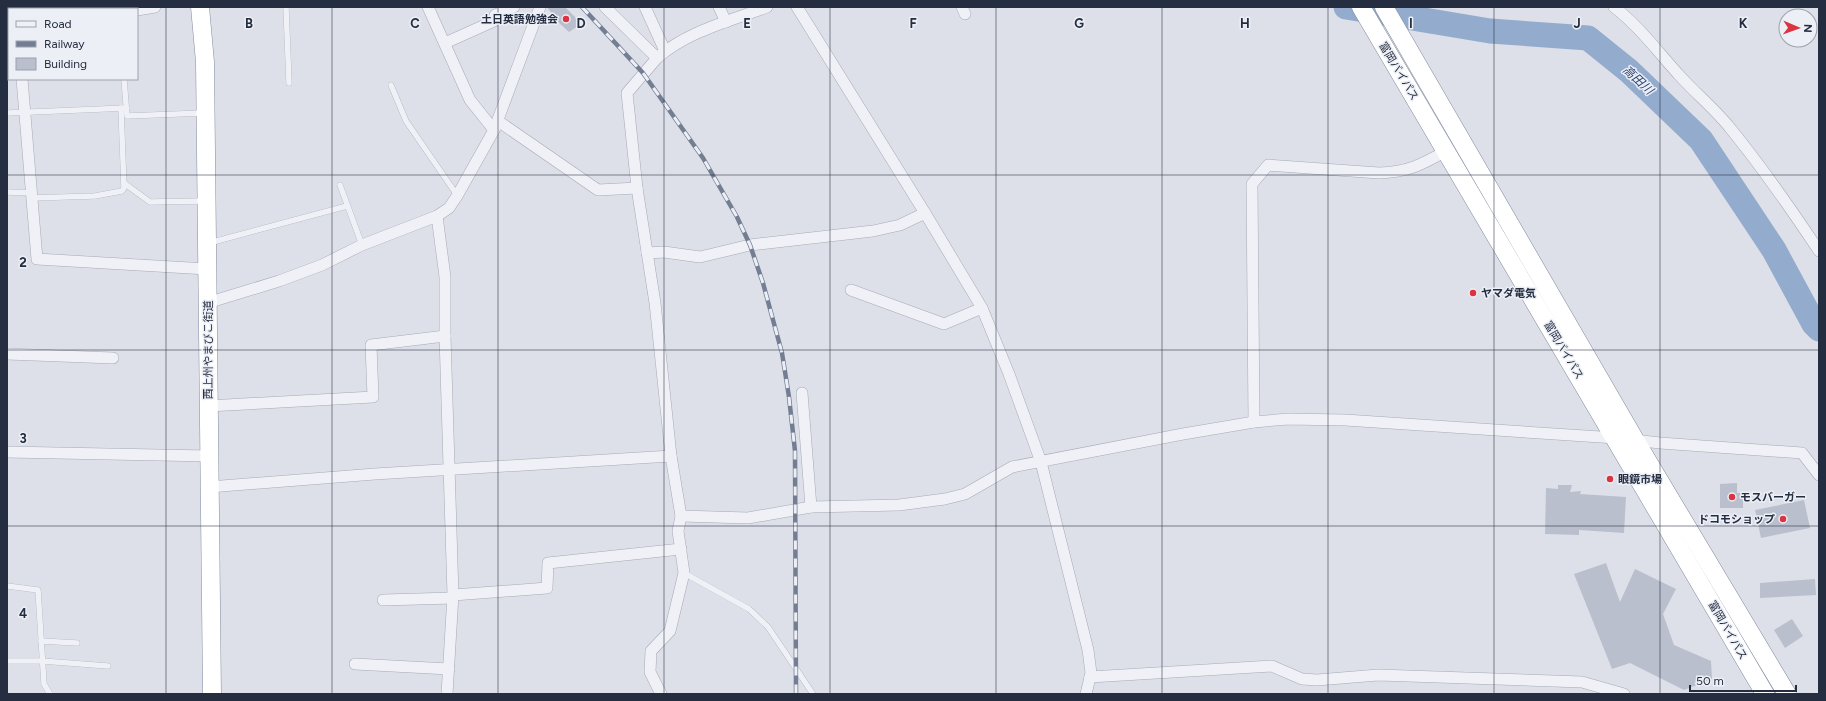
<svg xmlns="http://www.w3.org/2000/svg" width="1826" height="701" viewBox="0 0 1826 701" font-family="Figtree,'Noto Sans JP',sans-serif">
<rect width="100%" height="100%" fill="#dde0e8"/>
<polygon fill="#ced3de" points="7,7 102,7 94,9 9,9 9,15 7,16"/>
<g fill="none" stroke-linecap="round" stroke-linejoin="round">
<polyline stroke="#93abcd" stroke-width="25" points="1346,7 1490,31 1588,38 1629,71 1701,140 1774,250 1814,324 1819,329"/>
</g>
<g fill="#b9bfcc">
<polygon points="547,7 565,7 575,17 578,26 569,32 557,21"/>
<polygon points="1737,483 1737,493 1743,493 1743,508 1720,508 1720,484"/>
<polygon points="1558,485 1572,485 1570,492 1581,491 1580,494 1626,497 1624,533 1579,530 1579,535 1545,534 1546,488 1558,489"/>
<polygon points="1804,500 1810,528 1761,538 1755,510"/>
<polygon points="1606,563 1620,602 1635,569 1676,589 1663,614 1674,645 1711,661 1712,679 1684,690 1630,663 1612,669 1574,574"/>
<polygon points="1815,579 1816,595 1760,598 1760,583"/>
<polygon points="1792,619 1803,636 1785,648 1774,630"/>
</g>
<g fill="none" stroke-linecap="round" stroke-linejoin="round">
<defs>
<g id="service">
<polyline points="286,7 289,83"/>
<polyline points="124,79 127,116 203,113"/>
<polyline points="391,85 406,121 457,195"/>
<polyline points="7,113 127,108"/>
<polyline points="124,183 150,202 204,201"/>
<polyline points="340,185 362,245"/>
<polyline points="7,192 32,193"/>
<polyline points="32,198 95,196 122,191 124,188 121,108"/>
<polyline points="209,243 347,206"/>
<polyline points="684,573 749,609 768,627 813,694"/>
<polyline points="7,586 38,590 44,684 50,694"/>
<polyline points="41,641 77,643"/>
<polyline points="7,661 42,661 108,666"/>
</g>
<g id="minor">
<polyline points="428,7 470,100 494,130"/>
<path d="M605 7 657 58C688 31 730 21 767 7"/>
<polyline points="645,7 665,51"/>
<polyline points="719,7 726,22"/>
<polyline points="797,7 925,213 982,308 1009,374 1041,462 1088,650 1091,673 1086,694"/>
<polyline points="962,7 965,14"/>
<path d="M1614 7C1639 26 1658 52 1679 75 1695 93 1715 109 1730 128 1762 167 1791 209 1819 251"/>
<polyline points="137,10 155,7"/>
<polyline points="7,24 9,24"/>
<polyline points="445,43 494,21 495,15 514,7"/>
<polyline points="657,58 627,93 637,188 655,303 671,456 681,516 678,531 684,573 670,631 651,651 650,672 661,694"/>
<polyline points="22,79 37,259 207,269"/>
<polyline points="498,121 598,190 637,188"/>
<polyline points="647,253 664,252 700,257 750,245 873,231 900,225 925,213"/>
<polyline points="851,290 944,324 982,308"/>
<polyline points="207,303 279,281 322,265 362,245 437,216"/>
<polyline points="7,354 113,358"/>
<polyline points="802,393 811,507"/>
<polyline points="208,406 373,397 371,345 445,336"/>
<path d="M1254 422 1252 184 1268 165 1379 173C1408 172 1421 165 1446 151"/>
<polyline points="7,452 209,456"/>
<polyline points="209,487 375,474 671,456"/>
<polyline points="681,516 748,518 811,507 899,505 945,499 965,494 1012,467 1183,434 1254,422 1288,419 1345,420 1616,438 1660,443 1802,453 1819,475"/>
<polyline points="453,595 547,588 548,563 681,549"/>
<polyline points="383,600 453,598"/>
<polyline points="355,664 449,669"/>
<polyline points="1090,677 1272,666 1302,679 1317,680 1378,675 1582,682 1624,694"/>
<polyline points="447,694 453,595 445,336 445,277 437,216 449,208 457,196 494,130 540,7"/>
</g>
<g id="trunk">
<polyline points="200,7 205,62 212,694"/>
<polyline points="1361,7 1765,694"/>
<polyline points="1384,7 1635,440 1787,694"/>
</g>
</defs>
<use href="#service" stroke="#a6aab6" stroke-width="6"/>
<use href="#minor" stroke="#a6aab6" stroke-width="12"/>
<use href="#trunk" stroke="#828ca0" stroke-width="19"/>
<use href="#service" stroke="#f0f1f6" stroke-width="5.5"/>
<use href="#minor" stroke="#f0f1f6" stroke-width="11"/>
<use href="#trunk" stroke="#fff" stroke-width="18"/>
<defs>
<polyline id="rail" points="582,7 643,73 703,158 737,217 750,245 763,283 782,353 789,397 795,451 796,694"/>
</defs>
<use href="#rail" stroke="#747e93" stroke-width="4.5"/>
<use href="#rail" stroke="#eceff6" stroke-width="3" stroke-dasharray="9" stroke-linecap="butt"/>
</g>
<path fill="none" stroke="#252d40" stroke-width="1" stroke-opacity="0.55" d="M166 7V694M332 7V694M498 7V694M664 7V694M830 7V694M996 7V694M1162 7V694M1328 7V694M1494 7V694M1660 7V694M7 175H1819M7 350H1819M7 526H1819"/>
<g fill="#dc3341" stroke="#eceff6" stroke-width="1.5">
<circle cx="566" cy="19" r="4"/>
<circle cx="1473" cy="293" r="4"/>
<circle cx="1610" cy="479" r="4"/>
<circle cx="1732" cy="497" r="4"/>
<circle cx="1783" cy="519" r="4"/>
</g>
<g text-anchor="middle" stroke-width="3" stroke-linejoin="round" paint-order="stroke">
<g font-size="11" font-weight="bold" fill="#252d40" stroke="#eceff6" text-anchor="start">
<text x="558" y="23" text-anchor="end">土日英語勉強会</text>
<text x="1481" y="297">ヤマダ電気</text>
<text x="1618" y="483">眼鏡市場</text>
<text x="1740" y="501">モスバーガー</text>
<text x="1775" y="523" text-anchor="end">ドコモショップ</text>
</g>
<g font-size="11" fill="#252d40" stroke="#eceff6">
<text transform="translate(1399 71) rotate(59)" y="4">富岡バイパス</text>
<text transform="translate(208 350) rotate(-90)" y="4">西上州やまびこ街道</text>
<text transform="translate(1564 350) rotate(59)" y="4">富岡バイパス</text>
<text transform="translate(1728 630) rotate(60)" y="4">富岡バイパス</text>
</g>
<g font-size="12" font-style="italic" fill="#2b4878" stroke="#eceff6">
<text transform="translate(1638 80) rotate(43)" y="4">高田川</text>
</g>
</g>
<g font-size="13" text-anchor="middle" font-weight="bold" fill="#252d40" stroke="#eceff6" stroke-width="3" stroke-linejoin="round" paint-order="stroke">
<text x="249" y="28">B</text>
<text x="415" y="28">C</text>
<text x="581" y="28">D</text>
<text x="747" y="28">E</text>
<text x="913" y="28">F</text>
<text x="1079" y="28">G</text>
<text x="1245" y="28">H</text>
<text x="1411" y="28">I</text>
<text x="1577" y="28">J</text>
<text x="1743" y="28">K</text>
<text x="23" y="267">2</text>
<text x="23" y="443">3</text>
<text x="23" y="618">4</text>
</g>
<rect width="1826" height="701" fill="none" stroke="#252d40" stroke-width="16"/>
<rect x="8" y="8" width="130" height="72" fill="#eceff6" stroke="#9ca1ad"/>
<rect x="16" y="21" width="20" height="6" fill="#f0f1f6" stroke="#9ca1ad"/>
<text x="44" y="28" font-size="12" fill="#252d40">Road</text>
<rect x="16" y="41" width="20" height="6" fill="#747e93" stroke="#9ca1ad"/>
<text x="44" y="48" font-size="12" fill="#252d40">Railway</text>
<rect x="16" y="58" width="20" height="12" fill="#b9bfcc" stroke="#9ca1ad"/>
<text x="44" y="68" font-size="12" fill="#252d40">Building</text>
<g transform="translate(1798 28) rotate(92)"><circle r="19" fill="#eceff6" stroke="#9ca1ad"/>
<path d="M0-3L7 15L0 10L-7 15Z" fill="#dc3341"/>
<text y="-6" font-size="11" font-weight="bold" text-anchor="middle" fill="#252d40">N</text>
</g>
<path d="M1690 685v6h106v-6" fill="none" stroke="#252d40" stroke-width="2"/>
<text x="1696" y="685" font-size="12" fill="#252d40" stroke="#eceff6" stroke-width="3" paint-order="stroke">50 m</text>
</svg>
